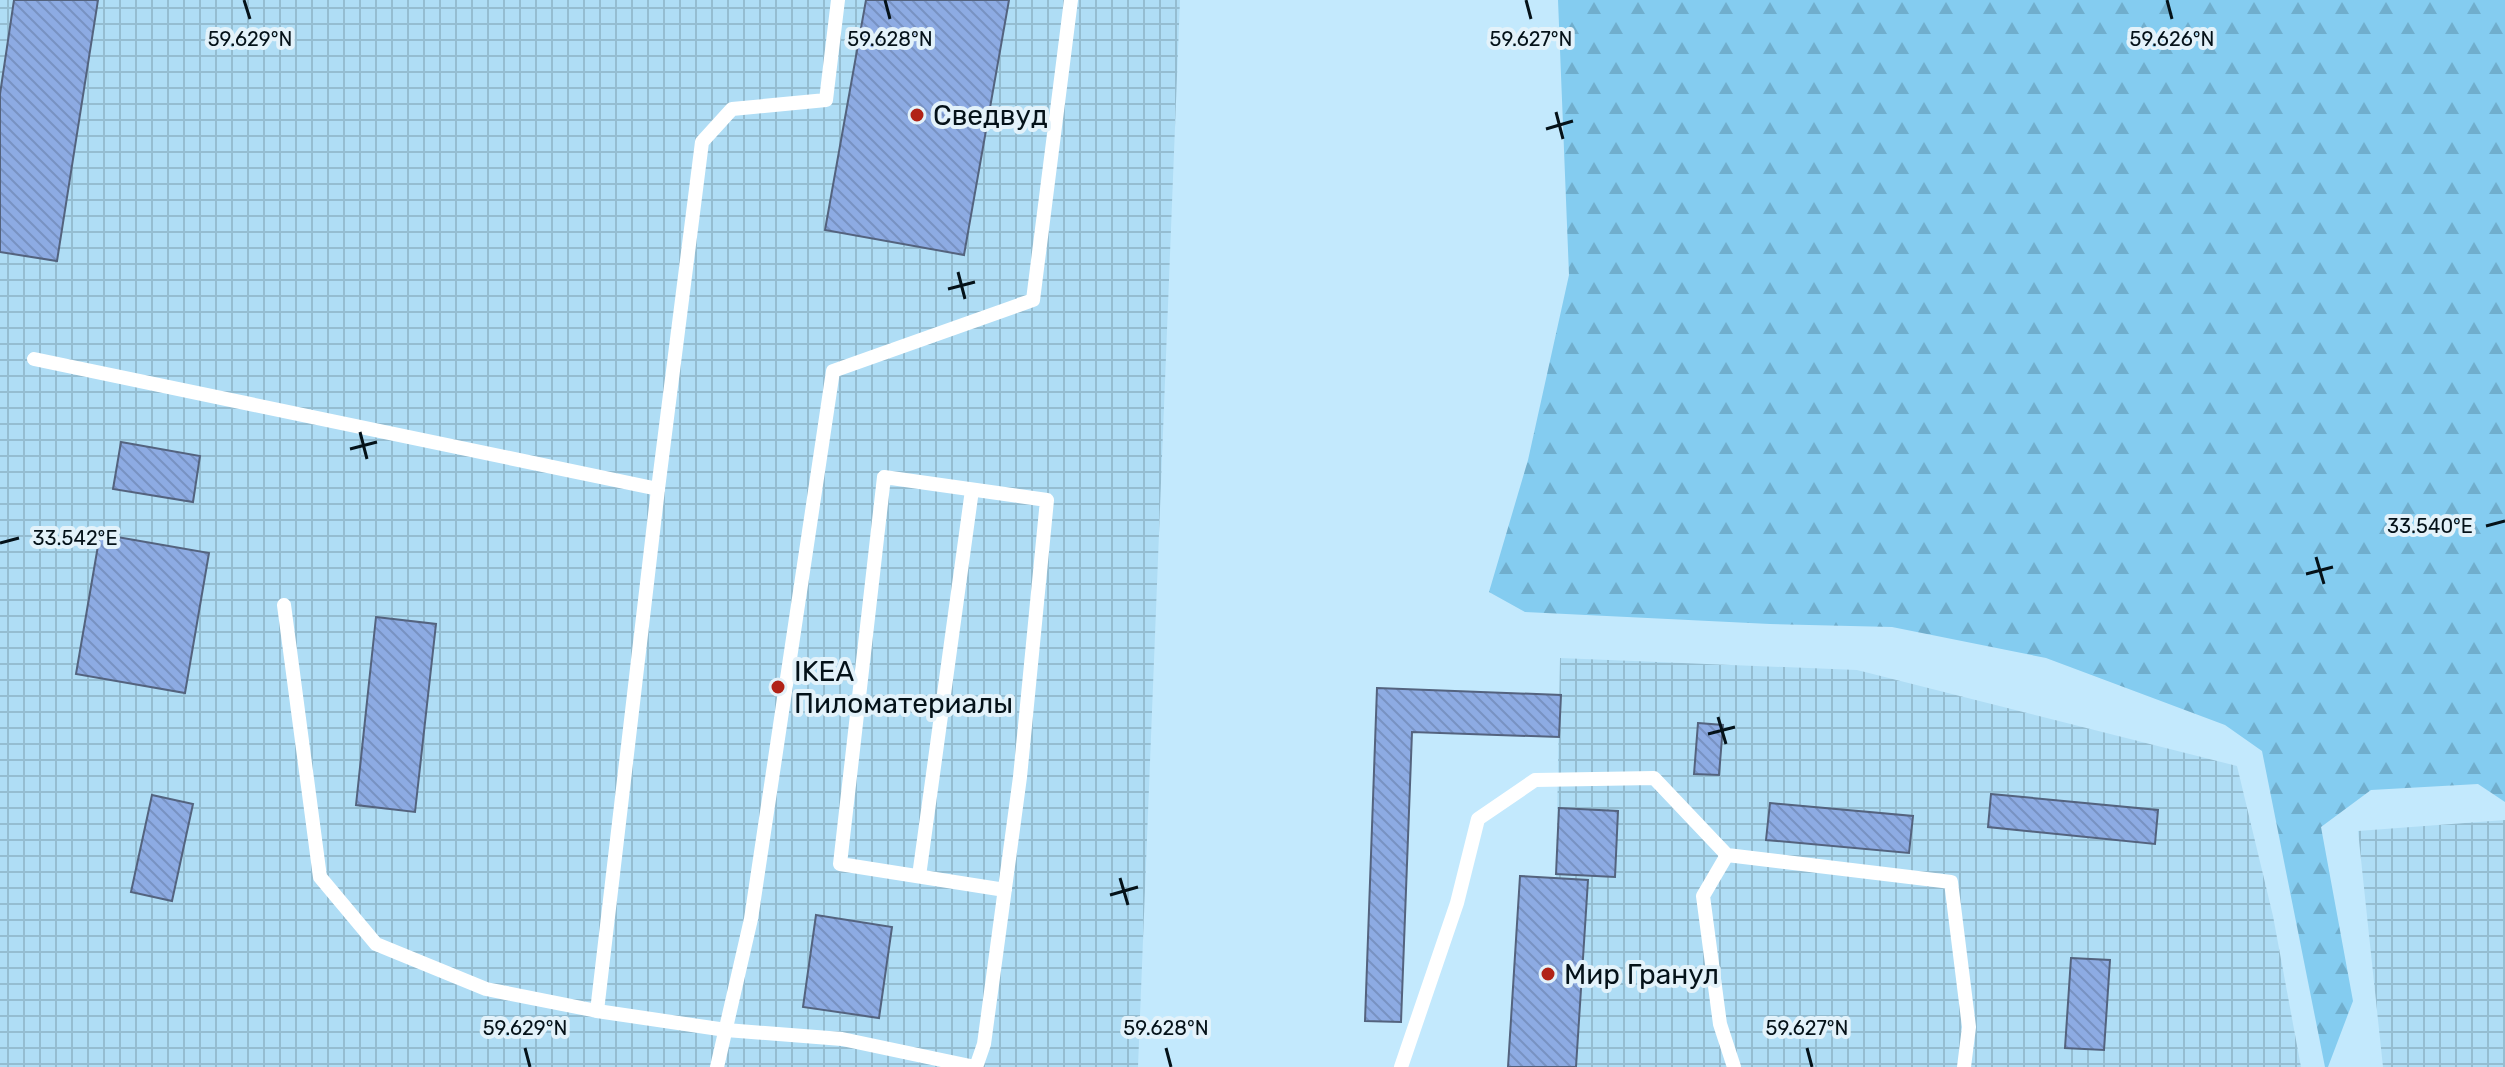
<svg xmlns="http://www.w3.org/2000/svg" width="2505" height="1067" font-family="Rubik,sans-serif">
  <defs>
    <pattern id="industrial-grid" width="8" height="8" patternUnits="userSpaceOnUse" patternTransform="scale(2)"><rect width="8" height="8" fill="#afddf5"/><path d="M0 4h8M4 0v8" fill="none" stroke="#95bdd1"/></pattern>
    <pattern id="forest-firs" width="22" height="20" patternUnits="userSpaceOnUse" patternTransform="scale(2)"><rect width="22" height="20" fill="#84ccf0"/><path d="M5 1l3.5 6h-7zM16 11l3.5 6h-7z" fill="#70aecd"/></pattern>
    <pattern id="building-back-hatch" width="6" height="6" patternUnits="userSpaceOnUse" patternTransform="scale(2)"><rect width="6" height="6" fill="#8dabe3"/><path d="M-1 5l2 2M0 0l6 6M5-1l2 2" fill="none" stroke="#7892c2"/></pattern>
  </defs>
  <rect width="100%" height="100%" fill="#c3e9fd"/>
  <g fill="url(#industrial-grid)">
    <polygon points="0,0 1180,0 1138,1067 0,1067"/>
    <polygon points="1560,658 1857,670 2237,766 2273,916 2301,1067 1508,1067 1520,876 1556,878"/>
    <polygon points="2505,820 2505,1067 2383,1067 2358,831"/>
  </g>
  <polygon fill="url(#forest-firs)" points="1558,0 2505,0 2505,802 2478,784 2371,790 2321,827 2353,1001 2328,1067 2325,1067 2262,751 2225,725 2046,658 1892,627 1770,624 1525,612 1489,592 1528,460 1569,275"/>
  <g fill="url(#building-back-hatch)" stroke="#54637e" stroke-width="2">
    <polygon points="14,0 98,0 57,261 0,252 0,94"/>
    <polygon points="866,0 1009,0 964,255 825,230"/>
    <polygon points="121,442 200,456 193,502 113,489"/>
    <polygon points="100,534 209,553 185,693 76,674"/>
    <polygon points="376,617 436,624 415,812 356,805"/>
    <polygon points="1377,688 1561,695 1559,737 1412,732 1401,1022 1365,1021"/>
    <polygon points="1698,723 1723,725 1719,775 1694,774"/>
    <polygon points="1991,794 2158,810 2155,844 1988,827"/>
    <polygon points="152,795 193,804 172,901 131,892"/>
    <polygon points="1770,803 1913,816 1909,853 1766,840"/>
    <polygon points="1559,808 1618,811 1615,877 1556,874"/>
    <polygon points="1520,876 1588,880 1576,1067 1508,1067"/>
    <polygon points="816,915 892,927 879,1018 803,1007"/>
    <polygon points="2071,958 2110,960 2104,1050 2065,1048"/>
  </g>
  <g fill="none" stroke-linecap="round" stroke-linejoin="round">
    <g stroke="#fff" stroke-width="14">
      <polyline points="34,359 658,489"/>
      <polyline points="284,605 320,877 376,944 486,989 597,1011 726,1030 842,1039 975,1067"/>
      <polyline points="1727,855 1703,896 1720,1024 1734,1067"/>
      <polyline points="919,876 972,490"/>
      <polyline points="597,1011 658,489 702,142 732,109 826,100 838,0"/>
      <polyline points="717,1067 751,919 833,371 1033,300 1071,0"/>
      <polyline points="976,1067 984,1044 1020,777 1047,500 884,477 840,864 1005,890"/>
      <polyline points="1401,1067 1457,903 1478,819 1535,780 1654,778 1727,855 1951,882 1969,1027 1964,1067"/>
    </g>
  </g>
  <path fill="none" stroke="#051219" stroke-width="3" d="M244,0L250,19M885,0L890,19M1526,0L1531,19M2167,0L2172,19M1556,112L1563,139M1546,129L1573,121M958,272L965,299M948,289L975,282M360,432L367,459M350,449L377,442M2486,526L2505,521M0,543L19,538M2316,557L2324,584M2306,574L2333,567M1718,717L1726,744M1708,734L1735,727M1120,878L1128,905M1110,895L1138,887M525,1048L530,1067M1166,1048L1171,1067M1807,1048L1812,1067"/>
  <g fill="#b12217" stroke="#e3f2fa" stroke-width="3">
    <circle cx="917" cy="115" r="8"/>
    <circle cx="778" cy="687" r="8"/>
    <circle cx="1548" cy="974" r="8"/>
  </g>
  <g text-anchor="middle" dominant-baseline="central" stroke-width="8" stroke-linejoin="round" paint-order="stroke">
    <g font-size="28" fill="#051219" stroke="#e3f2fa" text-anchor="start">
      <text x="933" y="115">Сведвуд</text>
      <text x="794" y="671">IKEA<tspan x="794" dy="32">Пиломатериалы</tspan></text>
      <text x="1564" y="974">Мир Гранул</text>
    </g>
  </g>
  <g font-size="20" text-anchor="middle" fill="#051219" stroke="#e3f2fa" stroke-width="8" stroke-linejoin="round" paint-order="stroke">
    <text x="250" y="46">59.629°N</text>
    <text x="890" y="46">59.628°N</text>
    <text x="1531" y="46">59.627°N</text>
    <text x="2172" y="46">59.626°N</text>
    <text x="2430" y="533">33.540°E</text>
    <text x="75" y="545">33.542°E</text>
    <text x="525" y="1035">59.629°N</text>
    <text x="1166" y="1035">59.628°N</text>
    <text x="1807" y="1035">59.627°N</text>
  </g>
</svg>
